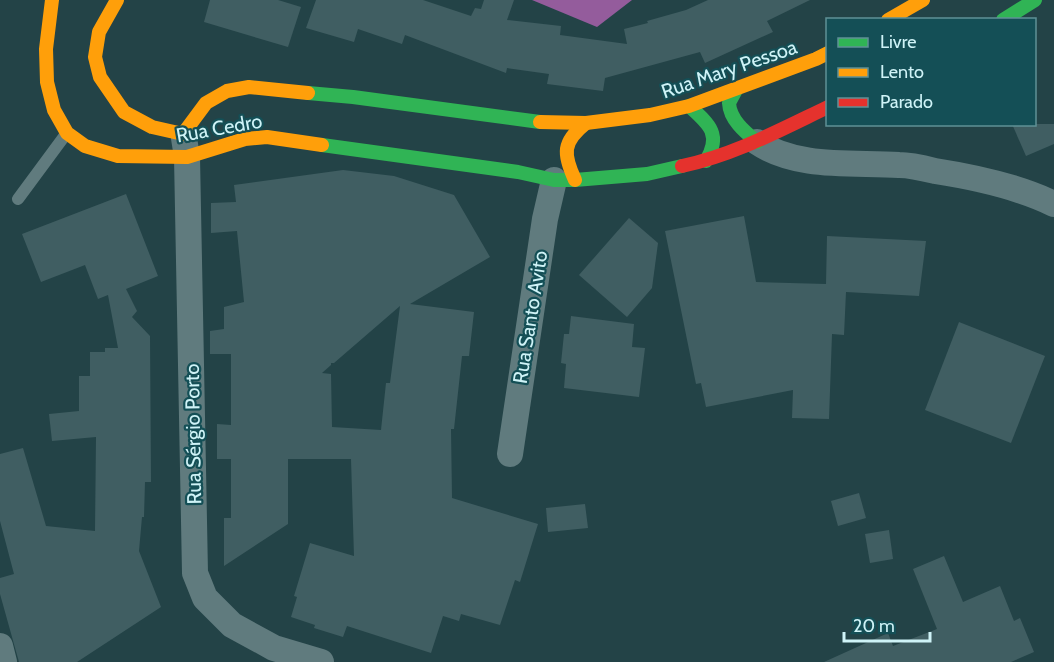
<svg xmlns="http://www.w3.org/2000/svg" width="1054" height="662" font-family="Cabin,sans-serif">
  <rect width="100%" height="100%" fill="#234347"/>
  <polygon fill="#945c9c" points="532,0 632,0 597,27"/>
  <g fill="#405e62" fill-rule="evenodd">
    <polygon points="210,0 278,0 301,7 288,47 204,22"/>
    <polygon points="316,0 423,0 471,16 475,8 481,9 484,0 514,0 507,20 561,26 560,35 627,44 624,29 648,23 647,21 686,10 708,0 810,0 767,21 773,32 705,63 700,52 605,78 603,91 547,84 549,74 507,68 506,73 405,35 402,44 358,29 354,42 306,28"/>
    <polygon points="1012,124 1054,124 1054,144 1026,156"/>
    <path d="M343,170L394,176L454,195L490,257L410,304L474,312L469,356H462L454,429H451L452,498L538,524L520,582L515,580L500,625L461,614L459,621L443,616L431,653L347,626L343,637L314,628L315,625L291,617L297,597L294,596L310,543L354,556L351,459H288V524L224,566V518H231V459H217V424L231,425V354H210V331L224,329V307L244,302L237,231L211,233V203L236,202L234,185ZM400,306L390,383H386L381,430L332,427L331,374L322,373L331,365V363H334Z"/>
    <polygon points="126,194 158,276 126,289 137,311 132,317 150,336 151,482 145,482 144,517 142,517 139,551 161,607 77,662 19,662 0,594 0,578 14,574 0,521 0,454 23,448 46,526 95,531 96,437 52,441 49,414 79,411 79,376 90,376 90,352 105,352 105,348 118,348 108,295 98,299 85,265 41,282 22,234"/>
    <polygon points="744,216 756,282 826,284 827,236 926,241 919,296 846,292 844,335 832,334 829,419 792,418 793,390 706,407 701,383 696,384 665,231"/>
    <polygon points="629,218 658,243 652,288 627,317 579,275"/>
    <polygon points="571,316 634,324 632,347 645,348 639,397 564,388 566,364 561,363 564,334 569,334"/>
    <polygon points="959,322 1045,356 1011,443 925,410"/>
    <polygon points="859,493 866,518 838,526 831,501"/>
    <polygon points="585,504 588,528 548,532 546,508"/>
    <polygon points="889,530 893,559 870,563 865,534"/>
    <polygon points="944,556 963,602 1000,586 1014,621 1020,618 1034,652 1011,662 824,662 888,633 893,646 937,629 913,569"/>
  </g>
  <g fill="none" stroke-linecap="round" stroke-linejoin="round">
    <polyline stroke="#607b7e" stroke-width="12" points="18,199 66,134"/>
    <g stroke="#607b7e" stroke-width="26">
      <polyline points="184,138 187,157 195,573 205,598 232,625 274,648 321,662"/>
      <path d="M757,142C797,169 853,162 899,165C911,165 923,168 935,171C974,177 1019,187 1054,204"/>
      <polyline points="510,454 545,219 554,180"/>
      <polyline points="0,646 4,662"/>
    </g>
    <g stroke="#30b455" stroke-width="14">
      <polyline points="1003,20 1035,0"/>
      <path d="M736,90L729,103C730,120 745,132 757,142"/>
      <polyline points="308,93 353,97 540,122"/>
      <path d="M689,106C709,124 722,134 706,161"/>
      <polyline points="322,145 518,172 554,180 575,180 647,174 682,166"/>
    </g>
    <g stroke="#ff9f0a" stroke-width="14">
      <polyline points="52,0 46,49 47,82 54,110 67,133 85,146 118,156 187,157 245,139 267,137 322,145"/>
      <polyline points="117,0 99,32 95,57 100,77 124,112 152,127 183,134 206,103 227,91 249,87 308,93"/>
      <polyline points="888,20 923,0"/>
      <polyline points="540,122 586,123 650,115 689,106 816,59 828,53"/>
      <path d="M575,180C563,154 562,142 586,123"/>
    </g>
    <path stroke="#e5322d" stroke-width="14" d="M682,166C734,155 780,130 828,107"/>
  </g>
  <g text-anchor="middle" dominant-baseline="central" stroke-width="4.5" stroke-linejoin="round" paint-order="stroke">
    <g font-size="20" fill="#cff3f7" stroke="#144f56">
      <text transform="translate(729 69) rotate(-19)">Rua Mary Pessoa</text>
      <text transform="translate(219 128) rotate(-10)">Rua Cedro</text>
      <text transform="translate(530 317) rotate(-81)">Rua Santo Avito</text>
      <text transform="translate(193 434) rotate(-91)">Rua Sérgio Porto</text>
    </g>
  </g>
  <rect x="826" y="18" width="210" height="108" fill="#144f56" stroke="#5f9196" stroke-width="1.5"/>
  <rect x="838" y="38" width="30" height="9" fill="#30b455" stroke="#5f9196" stroke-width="1.5"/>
  <text x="880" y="48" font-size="18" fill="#cff3f7">Livre</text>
  <rect x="838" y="68" width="30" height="9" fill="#ff9f0a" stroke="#5f9196" stroke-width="1.5"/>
  <text x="880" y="78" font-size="18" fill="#cff3f7">Lento</text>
  <rect x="838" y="98" width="30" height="9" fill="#e5322d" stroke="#5f9196" stroke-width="1.5"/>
  <text x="880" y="108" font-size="18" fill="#cff3f7">Parado</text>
  <path d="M844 632v9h86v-9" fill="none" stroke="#cff3f7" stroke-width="3"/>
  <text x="853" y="632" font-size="18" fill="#cff3f7" stroke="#144f56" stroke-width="4.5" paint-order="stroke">20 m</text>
</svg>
